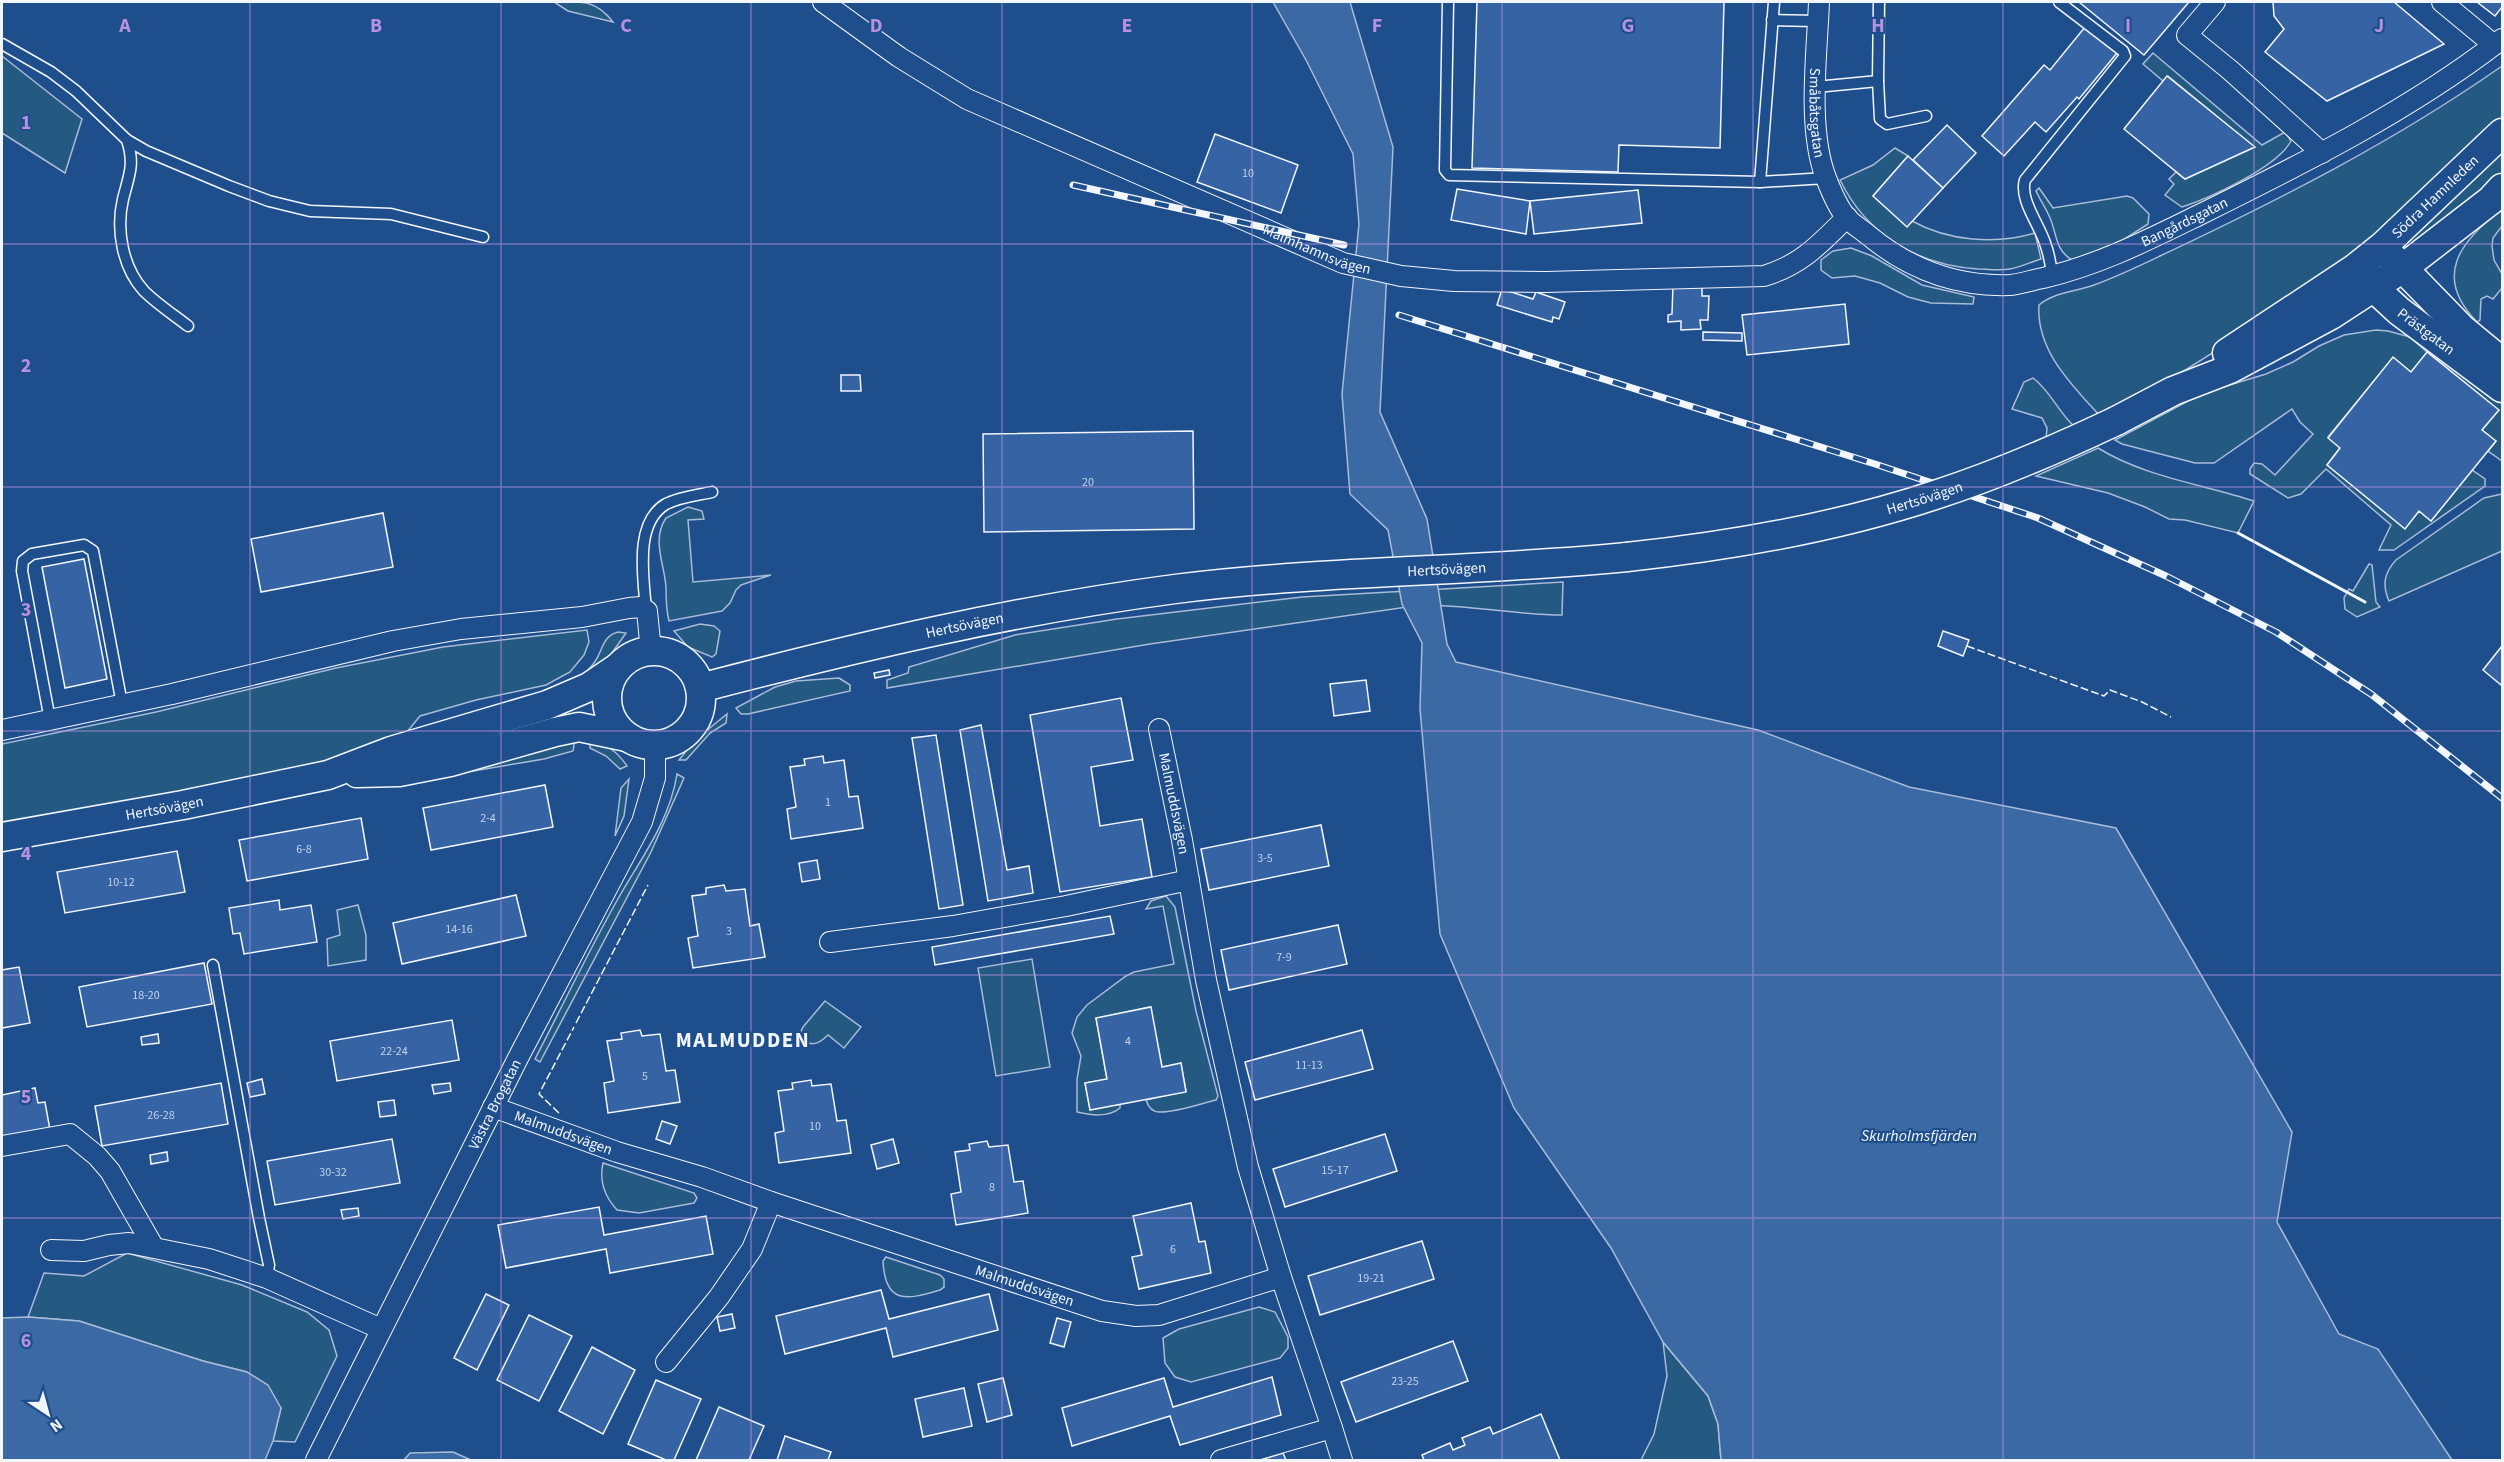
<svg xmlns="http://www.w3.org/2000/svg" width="2504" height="1462" font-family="'Source Sans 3',sans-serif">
  <rect width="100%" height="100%" fill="#1f4e8c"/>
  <g fill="#245a82" stroke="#a8bbd7" stroke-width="1.5">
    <path d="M554,2C582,1 596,0 613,22L568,11Z"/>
    <path d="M2153,53L2262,145L2285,132L2291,141C2277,167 2210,198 2182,207L2165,195L2174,184L2169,179L2176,172L2185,179L2254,147L2168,76L2163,81L2143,64Z"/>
    <polygon points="2,56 82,119 65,173 2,133"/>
    <path d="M2502,66V119L2382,234L2230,342L2160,386L2099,415C2071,384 2036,350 2039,305C2054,292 2075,292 2094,285C2116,277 2139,266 2160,256C2279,200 2395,141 2502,66Z"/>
    <path d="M1895,148L1908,156L1873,196L1907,226L1912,221C1948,241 1996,245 2035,233L2041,259C2031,262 2021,267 2010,269C2000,271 1988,269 1978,269C1917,265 1867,235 1840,180L1873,165Z"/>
    <polygon points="2502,149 2502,173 2398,254 2403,247"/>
    <path d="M2039,188L2053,208L2127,196L2133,198L2149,214L2148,224L2109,249L2072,260C2055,250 2057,234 2050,218C2046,208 2040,200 2036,191Z"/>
    <path d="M2502,209V226L2493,238L2492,246L2494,260L2502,274V288L2493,299L2487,296L2481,299L2480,320L2477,322C2433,277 2459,242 2502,209Z"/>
    <polygon points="1851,248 1872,256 1922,285 1974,297 1973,304 1931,303 1908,297 1880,283 1855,276 1832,278 1821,270 1821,260 1833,251"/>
    <polygon points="2376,330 2388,331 2410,337 2427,352 2457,363 2502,400 2502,461 2488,451 2496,441 2482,430 2498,410 2428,352 2411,372 2393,358 2328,437 2340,448 2327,465 2405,528 2419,511 2431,521 2472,470 2485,479 2485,486 2394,550 2379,550 2391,525 2326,469 2301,494 2288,498 2250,474 2250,469 2254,463 2262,464 2275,475 2313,434 2300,422 2292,409 2214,463 2195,463 2122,444 2115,440 2203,393 2266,374 2293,362 2319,346 2344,335"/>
    <path d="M2033,378C2050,390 2058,412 2074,426L2046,439L2047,428L2042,418L2012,409L2024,382Z"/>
    <path d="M2098,448C2145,477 2202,484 2254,501L2238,533L2185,520L2169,519L2145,507L2108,493L2036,476Z"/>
    <path d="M2502,494V551L2389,601C2382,585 2384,573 2396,560L2484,498Z"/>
    <path d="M688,507L702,511L704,519L688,520L693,582L771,575L741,585L736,590L730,603L722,611L669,621C666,609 666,600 666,588C665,565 651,540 666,518Z"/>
    <polygon points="2369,564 2372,565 2376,602 2380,607 2357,617 2345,609 2344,598 2349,589 2353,591"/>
    <path d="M1563,582L1562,615C1513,615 1463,603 1414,606L1150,644L887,688V680L908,673L909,667L1015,635L1117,619L1302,597Z"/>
    <polygon points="700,624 714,626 720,631 716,654 712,657 688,647 674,631"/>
    <polygon points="587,630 589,642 584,655 570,672 546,685 476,700 420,716 407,732 369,751 179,794 2,827 2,744 156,712 336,668 443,647"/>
    <path d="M618,632L626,633L607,660L584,675C587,671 591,667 594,663C603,651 602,636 618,632Z"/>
    <polygon points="839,678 850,685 850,691 748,714 741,714 736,708 775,687 796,681"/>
    <polygon points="727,714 726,723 710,733 686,760 679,760 695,740"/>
    <polygon points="575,739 573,751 544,759 438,777"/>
    <path d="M590,740C607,745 617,751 627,766L620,769L606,756L590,748Z"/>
    <path d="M677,774L684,778L651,852L540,1062L535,1059C563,1005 589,950 619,897C642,857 670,820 677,774Z"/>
    <polygon points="629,779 624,816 615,836 621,788"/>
    <path d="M1166,896L1175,907L1196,1011L1218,1096L1216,1100C1200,1104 1174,1113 1159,1112C1151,1112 1148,1106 1146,1100L1186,1091L1181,1064L1162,1067L1150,1007L1096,1018L1107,1079L1085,1083L1090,1109L1120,1104V1108C1108,1118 1091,1115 1077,1112V1079L1081,1056L1072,1033L1077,1017L1087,1005L1126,976L1134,972L1174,964L1163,906L1146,909L1151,901Z"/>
    <polygon points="358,905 366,935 366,960 328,966 327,939 340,935 337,910"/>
    <polygon points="1032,959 1050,1067 996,1076 978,968"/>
    <path d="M825,1001L861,1027L844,1048L828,1035C817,1046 811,1046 798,1038L803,1027Z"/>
    <path d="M603,1163L694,1193L697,1198L694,1203L639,1213L617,1210C605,1197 599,1181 603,1163Z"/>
    <polygon points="127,1253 242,1285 307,1312 329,1330 337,1356 295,1442 273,1441 281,1408 247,1372 203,1361 79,1321 28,1317 44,1273 84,1276"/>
    <path d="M886,1257L940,1275L944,1279V1287L940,1290C907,1300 885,1305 883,1261Z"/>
    <polygon points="1259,1307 1275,1312 1288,1337 1288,1348 1280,1358 1191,1382 1175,1377 1165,1363 1163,1338 1179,1329"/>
    <polygon points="1663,1342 1708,1396 1718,1424 1721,1460 1641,1460 1654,1434 1667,1376"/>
  </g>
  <g fill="#3b69a3" stroke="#a8bbd7" stroke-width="1.5">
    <polygon points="1273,2 1350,2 1393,147 1380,412 1427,519 1447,644 1456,662 1758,730 1909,787 2116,828 2292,1132 2277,1222 2339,1334 2378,1349 2452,1460 1721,1460 1718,1424 1708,1396 1663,1342 1611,1248 1514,1108 1440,934 1420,709 1422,643 1402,604 1388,530 1350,494 1342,394 1359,224 1353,154 1306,60"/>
    <polygon points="28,1317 79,1321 203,1361 247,1372 268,1385 281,1408 273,1441 265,1460 2,1460 2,1318"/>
    <polygon points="453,1452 471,1460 404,1460 410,1453"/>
  </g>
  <g fill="#3563a3" stroke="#f2f6ff" stroke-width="1.5">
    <polygon points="1477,2 1724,2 1720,148 1619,145 1618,172 1472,168"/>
    <polygon points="2079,2 2189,2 2144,55"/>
    <polygon points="2273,2 2394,2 2444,44 2327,101 2265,52 2284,29 2274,16"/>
    <polygon points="2477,2 2502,2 2502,7 2495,16"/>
    <polygon points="2085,27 2117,53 2079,99 2077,97 2046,132 2035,122 2004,156 1982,136 2044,65 2050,70"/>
    <polygon points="2167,76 2255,147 2185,179 2124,129"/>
    <polygon points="1947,125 1976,153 1943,188 1913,160"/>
    <polygon points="1215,134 1298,165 1281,213 1197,182"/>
    <polygon points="1908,156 1943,188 1907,227 1873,196"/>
    <polygon points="1457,189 1530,201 1526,234 1451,220"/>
    <polygon points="1638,190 1642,223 1534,234 1530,201"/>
    <polygon points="1673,285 1702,286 1702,296 1709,296 1708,320 1700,320 1701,329 1681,330 1681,321 1668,322 1668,315 1672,314"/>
    <polygon points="1502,289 1533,299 1536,292 1565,302 1559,319 1553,317 1552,322 1497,305"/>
    <polygon points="1845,304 1849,344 1747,355 1742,315"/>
    <polygon points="1703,332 1742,333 1742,341 1703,340"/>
    <polygon points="2427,352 2499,410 2482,430 2496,441 2431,521 2419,511 2405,529 2327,465 2340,448 2328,438 2393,357 2411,372"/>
    <polygon points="841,375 860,375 861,391 841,391"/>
    <polygon points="1193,431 1194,529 984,532 983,434"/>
    <polygon points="383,513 393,567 261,592 251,539"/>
    <polygon points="84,559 107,679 65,688 42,567"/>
    <polygon points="1943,631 1969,640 1963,656 1938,646"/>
    <polygon points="2502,646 2502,682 2501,685 2483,670"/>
    <polygon points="889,670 890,675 875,678 874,673"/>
    <polygon points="1366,680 1370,711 1334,716 1330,684"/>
    <polygon points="1121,698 1133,760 1091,767 1100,826 1142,819 1152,877 1060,892 1030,715"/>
    <polygon points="981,725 1007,870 1029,866 1033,893 988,901 960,730"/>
    <polygon points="936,735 963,905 939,909 912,738"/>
    <polygon points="823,756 824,763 844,760 849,797 858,796 863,828 791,839 787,809 796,807 790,767 805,765 804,759"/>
    <polygon points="545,785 553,827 431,850 423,808"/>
    <polygon points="361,818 368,859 247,881 239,840"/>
    <polygon points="1321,825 1329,866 1209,890 1201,849"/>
    <polygon points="177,851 185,892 65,913 57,872"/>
    <polygon points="817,860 820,879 802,882 799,863"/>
    <polygon points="724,885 726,891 745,889 750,926 759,924 765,957 693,968 688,938 698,936 692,896 706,894 706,888"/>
    <polygon points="516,895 526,936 402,964 393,923"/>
    <polygon points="279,900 280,910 311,905 317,942 244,954 240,933 233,934 229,908"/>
    <polygon points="1110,916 1114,934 935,965 932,947"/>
    <polygon points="1338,925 1347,964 1229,990 1221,950"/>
    <polygon points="204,963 212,1004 87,1027 79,987"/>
    <polygon points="19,967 30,1023 2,1028 2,970"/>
    <polygon points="1151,1007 1162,1067 1181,1063 1186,1092 1090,1110 1085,1083 1107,1079 1096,1018"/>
    <polygon points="452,1020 459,1060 337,1081 330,1041"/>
    <polygon points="640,1030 642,1036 660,1034 666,1071 675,1070 680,1102 608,1113 604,1083 614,1081 607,1041 622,1039 621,1033"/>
    <polygon points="1362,1030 1373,1069 1255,1100 1245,1062"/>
    <polygon points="158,1034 159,1043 142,1045 141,1037"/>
    <polygon points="262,1079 265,1094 250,1097 247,1083"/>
    <polygon points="811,1080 812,1086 831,1084 837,1121 846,1120 851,1153 779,1163 775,1133 784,1131 778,1091 793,1089 792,1083"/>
    <polygon points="221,1083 228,1124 102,1146 95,1106"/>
    <polygon points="450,1083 451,1091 434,1094 432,1085"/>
    <polygon points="35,1088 38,1103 45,1102 50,1130 2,1139 2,1095"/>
    <polygon points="394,1100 396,1115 380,1117 378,1102"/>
    <polygon points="662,1121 677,1126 670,1144 656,1139"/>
    <polygon points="1385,1134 1397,1171 1285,1207 1273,1169"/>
    <polygon points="392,1139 400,1183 275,1205 267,1161"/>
    <polygon points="893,1139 899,1163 877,1169 871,1145"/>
    <polygon points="987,1141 989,1147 1008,1145 1014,1182 1023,1181 1028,1213 956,1225 951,1194 961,1192 955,1152 970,1150 969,1144"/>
    <polygon points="167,1152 168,1161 151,1164 150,1155"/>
    <polygon points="1191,1203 1199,1242 1205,1241 1211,1273 1139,1289 1132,1257 1142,1255 1133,1216"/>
    <polygon points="599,1207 604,1235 706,1216 713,1254 610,1273 606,1249 506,1268 498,1225"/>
    <polygon points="358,1208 359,1216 343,1219 341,1210"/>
    <polygon points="1422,1241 1434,1279 1320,1315 1308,1276"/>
    <polygon points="881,1290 889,1319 989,1294 998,1330 893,1357 886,1328 785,1354 776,1316"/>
    <polygon points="486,1294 509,1305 477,1370 454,1358"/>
    <polygon points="732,1314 735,1328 720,1331 717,1317"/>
    <polygon points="529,1315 572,1336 539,1401 497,1380"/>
    <polygon points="1057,1318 1071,1322 1064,1347 1050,1343"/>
    <polygon points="1453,1341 1468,1381 1356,1422 1341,1382"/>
    <polygon points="592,1347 635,1370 603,1434 559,1411"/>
    <polygon points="1272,1377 1281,1415 1180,1445 1170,1416 1072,1446 1062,1408 1164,1378 1173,1407"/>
    <polygon points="1003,1378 1012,1415 987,1422 978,1384"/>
    <polygon points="656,1380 701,1399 674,1460 666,1460 628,1444"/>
    <polygon points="964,1388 972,1426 923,1437 915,1399"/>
    <polygon points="719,1407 764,1426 749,1460 696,1460"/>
    <polygon points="1541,1414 1560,1460 1424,1460 1422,1455 1450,1443 1453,1450 1465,1445 1462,1438 1490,1427 1493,1434"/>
    <polygon points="785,1436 831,1452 828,1460 777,1460"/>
    <polygon points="1283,1453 1286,1460 1260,1460"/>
  </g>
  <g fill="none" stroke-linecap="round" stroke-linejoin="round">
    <g stroke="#f2f6ff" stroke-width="13">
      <g id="lane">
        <polyline points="1448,2 1445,170 1449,175 1760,182 1774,2"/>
        <polyline points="1879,2 1878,81 1880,119 1887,124 1926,116"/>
        <polyline points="1772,20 1818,21"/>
        <polyline points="2,44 51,72 76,91 127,140 146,151 229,186 269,201 310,211 391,214 483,237"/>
        <polyline points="1816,87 1878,81"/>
        <path d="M127,140C135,165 129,175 123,199C116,229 122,267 144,291C157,304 174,315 188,326"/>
        <polyline points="1760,182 1826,178"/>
        <path d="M2052,276C2051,264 2049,254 2045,243C2039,224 2019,199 2025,180L2125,56L2123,51L2059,2"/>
        <path d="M646,611C644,580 633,523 666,504C679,497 698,495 712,492"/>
        <polyline points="50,720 22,571 23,561 32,554 84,545 93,551 122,704"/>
        <polyline points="213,965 259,1218 269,1265 267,1278"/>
      </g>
    </g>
    <g stroke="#f2f6ff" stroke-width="22">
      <g id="street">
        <path id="s1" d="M823,2L899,57L967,99L1343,263L1401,276L1454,281L1546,282L1764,276C1801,265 1820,244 1847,217"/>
        <path id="s2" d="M1819,2C1817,55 1807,128 1826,178C1831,191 1837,206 1846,217C1852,224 1861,229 1868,235C1909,269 1956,287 2010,285C2021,284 2032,280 2043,278C2099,265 2148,240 2199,215C2304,163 2409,111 2502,39"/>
        <polyline points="2215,2 2187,35 2230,70 2322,153"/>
        <polyline points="2442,2 2494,45"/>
        <path id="s3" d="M1159,729L1182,840L1206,980L1248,1167L1281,1277L1332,1428L1221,1460"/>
        <polyline points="2,730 172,694 393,641 461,629 582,617 629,608 641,607 647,611 651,651"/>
        <polyline points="830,942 953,926 1066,906 1189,880"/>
        <path id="s4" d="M493,1107L617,1152L702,1177L771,1202L1102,1311L1136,1316L1159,1315L1281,1277"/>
        <polyline points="2,1146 70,1134 97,1156 110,1171 153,1246"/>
        <polyline points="51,1250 84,1251 109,1245 129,1243 209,1259 267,1278 381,1329"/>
        <polyline points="666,1362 719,1297 752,1249 771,1202"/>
        <polyline points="1332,1428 1342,1460"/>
        <path id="s5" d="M316,1460L518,1058L642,822L655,778V745"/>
      </g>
    </g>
    <g stroke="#f2f6ff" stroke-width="31">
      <g id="secondary">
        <polyline points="2389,254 2462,329 2502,362"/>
        <path id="s6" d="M2360,275L2399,311L2502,388"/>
        <path id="s7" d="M2227,353L2354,269L2383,246L2502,133"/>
        <polyline points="2116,421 2173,391 2230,369 2331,315 2403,268 2491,200 2502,188"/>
        <circle cx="654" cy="698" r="47"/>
        <path id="s8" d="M700,688C857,647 1014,610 1175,589C1325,570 1477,572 1627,557"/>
        <polyline points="357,773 399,772 450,762 555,732 579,727 627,737"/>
        <path id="s9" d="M2,837L183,805L328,775L391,751L547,705L589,687L617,668"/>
      </g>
    </g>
    <use href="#lane" stroke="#1f4e8c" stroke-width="10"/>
    <use href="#street" stroke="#1f4e8c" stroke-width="20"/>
    <use href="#secondary" stroke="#1f4e8c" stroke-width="28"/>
    <g stroke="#f2f6ff" stroke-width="7">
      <g id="rail">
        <polyline points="1073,185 1344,245"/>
        <polyline points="1399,315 1875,464 2038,518 2166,576 2276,632 2371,694 2502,798"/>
      </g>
    </g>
    <use href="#rail" stroke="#1f4e8c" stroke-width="4.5" stroke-dasharray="14" stroke-linecap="butt"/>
    <g stroke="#f2f6ff" stroke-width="31" stroke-linecap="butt">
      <g id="secondary-bridge">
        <path id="s10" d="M1627,557C1731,546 1835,528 1935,495C1997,475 2057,449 2116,421"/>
      </g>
    </g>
    <use href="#secondary-bridge" stroke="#1f4e8c" stroke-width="28"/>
    <g stroke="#f2f6ff" stroke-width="1.5" stroke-dasharray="8 3" stroke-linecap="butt">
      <polyline points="1967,646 2104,696 2110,690 2142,702 2171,717"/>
      <polyline points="576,1023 648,885"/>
      <polyline points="559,1113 539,1094 574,1027"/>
    </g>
    <polyline stroke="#f2f6ff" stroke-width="3" points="2238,533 2365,602"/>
  </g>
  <path fill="none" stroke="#b691df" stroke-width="1.5" stroke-opacity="0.55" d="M250,2V1460M501,2V1460M751,2V1460M1002,2V1460M1252,2V1460M1502,2V1460M1753,2V1460M2003,2V1460M2254,2V1460M2,244H2502M2,487H2502M2,731H2502M2,975H2502M2,1218H2502"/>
  <g text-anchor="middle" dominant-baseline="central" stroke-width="4.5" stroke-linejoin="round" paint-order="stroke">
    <g font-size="12" fill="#c3d1e8">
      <text x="1248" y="173">10</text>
      <text x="1088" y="482">20</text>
      <text x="828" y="802">1</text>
      <text x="488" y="818">2-4</text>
      <text x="304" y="849">6-8</text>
      <text x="1265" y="858">3-5</text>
      <text x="121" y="882">10-12</text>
      <text x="459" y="929">14-16</text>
      <text x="729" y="931">3</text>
      <text x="1284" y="957">7-9</text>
      <text x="146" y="995">18-20</text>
      <text x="1128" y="1041">4</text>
      <text x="394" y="1051">22-24</text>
      <text x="1309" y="1065">11-13</text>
      <text x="645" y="1076">5</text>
      <text x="161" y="1115">26-28</text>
      <text x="815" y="1126">10</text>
      <text x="1335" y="1170">15-17</text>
      <text x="333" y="1172">30-32</text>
      <text x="992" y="1187">8</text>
      <text x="1173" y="1249">6</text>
      <text x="1371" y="1278">19-21</text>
      <text x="1405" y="1381">23-25</text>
    </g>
    <g font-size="15" fill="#f2f6ff" stroke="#1f4e8c">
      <text stroke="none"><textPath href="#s2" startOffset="111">Småbåtsgatan</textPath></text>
      <text stroke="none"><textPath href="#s7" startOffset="261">Södra Hamnleden</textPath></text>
      <text stroke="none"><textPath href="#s2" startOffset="590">Bangårdsgatan</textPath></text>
      <text stroke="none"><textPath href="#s1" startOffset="555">Malmhamnsvägen</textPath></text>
      <text stroke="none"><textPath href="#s6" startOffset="87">Prästgatan</textPath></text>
      <text stroke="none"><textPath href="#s10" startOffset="304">Hertsövägen</textPath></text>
      <text stroke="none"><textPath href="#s8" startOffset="758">Hertsövägen</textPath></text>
      <text stroke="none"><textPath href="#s8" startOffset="272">Hertsövägen</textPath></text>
      <text stroke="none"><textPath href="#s3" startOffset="76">Malmuddsvägen</textPath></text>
      <text stroke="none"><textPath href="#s9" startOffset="165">Hertsövägen</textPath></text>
      <text stroke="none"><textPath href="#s5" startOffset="398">Västra Brogatan</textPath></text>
      <text stroke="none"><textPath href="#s4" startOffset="75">Malmuddsvägen</textPath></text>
      <text stroke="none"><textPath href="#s4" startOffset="561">Malmuddsvägen</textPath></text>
    </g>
    <g font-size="16" font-style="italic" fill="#f2f6ff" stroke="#1f4e8c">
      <text x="1919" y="1136">Skurholmsfjärden</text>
    </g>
    <g font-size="21" font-weight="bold" letter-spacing="1.5" fill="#f2f6ff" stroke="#1f4e8c">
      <text x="743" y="1040">MALMUDDEN</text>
    </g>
  </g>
  <g font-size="20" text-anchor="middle" font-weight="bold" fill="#b691df" stroke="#1f4e8c" stroke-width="4.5" stroke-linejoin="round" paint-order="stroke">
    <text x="125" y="32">A</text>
    <text x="376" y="32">B</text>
    <text x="626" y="32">C</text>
    <text x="876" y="32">D</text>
    <text x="1127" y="32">E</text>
    <text x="1377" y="32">F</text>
    <text x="1628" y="32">G</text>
    <text x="1878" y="32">H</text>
    <text x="2128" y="32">I</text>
    <text x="2379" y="32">J</text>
    <text x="26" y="129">1</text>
    <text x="26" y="372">2</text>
    <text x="26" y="616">3</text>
    <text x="26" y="860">4</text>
    <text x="26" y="1103">5</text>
    <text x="26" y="1347">6</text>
  </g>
  <rect width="2504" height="1462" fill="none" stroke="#f2f6ff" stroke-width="6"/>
  <g transform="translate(48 1414) rotate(144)" stroke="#1f4e8c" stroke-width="4.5" paint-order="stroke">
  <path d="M0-4.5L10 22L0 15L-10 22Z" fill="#f2f6ff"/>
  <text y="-9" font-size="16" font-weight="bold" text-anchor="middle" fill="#f2f6ff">N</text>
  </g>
</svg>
